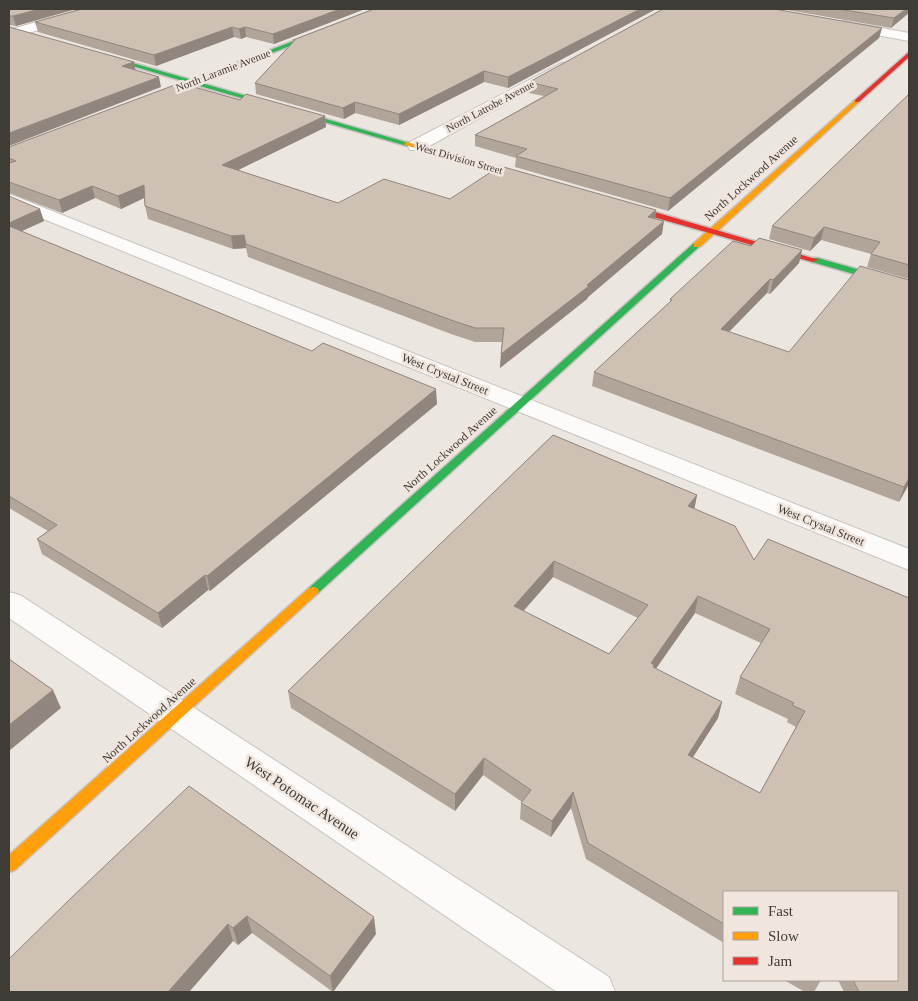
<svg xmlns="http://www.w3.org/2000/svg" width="918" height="1001" font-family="Georgia,serif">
  <rect width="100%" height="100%" fill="#ece6e1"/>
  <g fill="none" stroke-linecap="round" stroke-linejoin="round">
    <g stroke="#c7c3c0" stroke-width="2">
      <g id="street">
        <polygon points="82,9 100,9 98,12 22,35 12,35 10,32 12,29"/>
        <polygon points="844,21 909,33 909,41 839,28 838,25"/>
        <polygon points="562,63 567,64 569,67 567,70 422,150 410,150 408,146 410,142"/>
        <polygon points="9,194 909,549 909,570 9,205"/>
        <polygon points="9,592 20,595 609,977 615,992 557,992 9,618"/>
      </g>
    </g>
    <g stroke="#c7c3c0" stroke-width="3">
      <g id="fast">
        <polygon points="377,9 384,9 198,82 409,143 410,144 407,146 193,84 185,85 186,82 96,55 101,54 192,80"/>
        <polygon points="694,243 701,245 317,594 309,594 307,591 309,588"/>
        <polygon points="812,258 818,258 909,284 909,290 812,262"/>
      </g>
    </g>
    <g stroke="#c7c3c0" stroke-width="3">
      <g id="slow">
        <polygon points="855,100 860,101 700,247 694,247 694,243"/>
        <polygon points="407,142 534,177 535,179 528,181 405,145 404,144"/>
        <polygon points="313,587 317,588 319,591 317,594 15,870 9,872 9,855 309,588"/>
      </g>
    </g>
    <g stroke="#c7c3c0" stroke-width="3">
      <g id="jam">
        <polygon points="909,52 909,57 859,102 855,102 855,100"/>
        <polygon points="618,203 624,203 819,260 812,262 618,207"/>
      </g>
    </g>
    <use href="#street" fill="#fcfbfa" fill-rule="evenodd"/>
    <use href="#fast" fill="#30b455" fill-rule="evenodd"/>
    <use href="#slow" fill="#ff9f0a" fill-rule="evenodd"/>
    <use href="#jam" fill="#e5322d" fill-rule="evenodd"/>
  </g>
  <g fill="#b1a59a" fill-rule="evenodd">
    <polygon points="9,9 76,9 16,26 9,25"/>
    <polygon points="365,9 274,44 246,37 241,39 234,37 156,66 38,32 35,22"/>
    <polygon points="656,9 508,88 484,82 399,125 355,113 344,119 256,94 255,83 294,42 293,40"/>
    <polygon points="782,9 909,9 891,28"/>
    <polygon points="882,28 879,38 668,211 515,167 516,158 475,146 475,135 544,96 529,93 529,82"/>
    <polygon points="909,94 909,279 867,267 871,254 821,240 810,251 769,239 772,226"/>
    <polygon points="240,100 325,116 326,127 238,170 338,203 450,199 656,210 655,219 662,234 588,297 587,299 500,368 502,342 475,342 451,334 248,257 246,248 233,249 148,219 145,206 144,198 121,209 95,198 62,213 9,193 9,147"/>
    <polygon points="9,196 44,221 21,231 437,404 210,591 208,590 162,628 42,554 37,539 48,531 9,508"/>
    <polygon points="751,246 802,250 799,263 770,294 767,293 729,332 909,484 899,502 592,386 594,372 670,302 670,299"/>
    <path d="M553,435L697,495L694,509L735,526L754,560L768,539L909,598V992H844L838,980H897V892H724V943L586,859L571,808L551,837L520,819L521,803L522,802L483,775L455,811L291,708L288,691ZM553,577L638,618L609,654L523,611ZM695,613L761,643L740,677L735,694L788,719L787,722L796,727L760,793L693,757L718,718L722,702L655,669Z"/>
    <polygon points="189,786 376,934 333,992 252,933 238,945 233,941 189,992 9,992"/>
    <polygon points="784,980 821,980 814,992 805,992"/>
  </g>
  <g fill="#90867d">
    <polygon points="40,9 76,9 16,26 13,16"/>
    <polygon points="340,9 365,9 274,44 273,34"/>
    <polygon points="640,9 656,9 508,88 508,77"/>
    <polygon points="906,9 909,9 909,13 891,28 894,18"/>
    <polygon points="232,27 234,37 156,66 154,55"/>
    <polygon points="245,27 246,37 241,39 239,29"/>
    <polygon points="882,28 879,38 668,211 670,198"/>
    <polygon points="134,62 136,73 122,66"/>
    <polygon points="484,71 484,82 399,125 399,114"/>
    <polygon points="159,77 161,87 9,146 9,133"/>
    <polygon points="355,102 355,113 344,119 343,108"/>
    <polygon points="325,116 326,127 224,177 222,165"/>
    <polygon points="144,185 146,197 121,209 118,196"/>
    <polygon points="92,186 95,198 62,213 59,200"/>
    <polygon points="40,209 44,221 9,237 9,223"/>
    <polygon points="656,210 654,222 648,217"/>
    <polygon points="664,221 662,234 588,297 587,299 500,368 501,354 587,285"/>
    <polygon points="824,227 821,240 810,251 814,238"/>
    <polygon points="244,235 246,248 233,249 231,236"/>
    <polygon points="802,250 799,263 770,294 773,280"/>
    <polygon points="770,279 767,293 718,343 721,329"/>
    <polygon points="436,389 437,404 210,591 207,576"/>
    <polygon points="909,478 909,484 899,502 904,487"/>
    <polygon points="697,495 694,511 688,506"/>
    <polygon points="554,561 553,577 513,623 514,606"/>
    <polygon points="205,575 208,590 162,628 158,613"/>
    <polygon points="698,596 695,613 653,673 651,663"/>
    <polygon points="53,690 61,708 9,751 9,725"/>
    <polygon points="722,702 718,718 684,771 688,755"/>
    <polygon points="484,758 483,775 455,811 455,794"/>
    <polygon points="573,792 571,808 551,837 552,821"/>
    <polygon points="247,916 252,933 238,945 233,928"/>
    <polygon points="374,917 376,934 333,992 330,976"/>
    <polygon points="228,924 233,941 189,992 168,992"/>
  </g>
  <g fill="#cec0b3" stroke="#90867d" fill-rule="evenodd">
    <polygon points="9,9 40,9 13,16 9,16"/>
    <polygon points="82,9 340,9 273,34 245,27 239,29 232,27 154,55 35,22"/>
    <polygon points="374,9 640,9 508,77 484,71 399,114 355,102 343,108 255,83 295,40 293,40"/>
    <polygon points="663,9 774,9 882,28 670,198 516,156 527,149 475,135 558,89 529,82"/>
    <polygon points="838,9 906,9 894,18"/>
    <polygon points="9,27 134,62 122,66 159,77 9,133"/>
    <polygon points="180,83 240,100 246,94 325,116 222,165 338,203 384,179 450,199 500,166 656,210 648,217 664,221 587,285 589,286 501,354 504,328 475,328 451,320 246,244 244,235 231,236 145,206 144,185 118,196 92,186 59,200 9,182 9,163 16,161 9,158 9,147"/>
    <polygon points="909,94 909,265 871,254 880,242 824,227 814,238 772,226"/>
    <polygon points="9,196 40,209 9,223"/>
    <polygon points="9,226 312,351 323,343 436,389 207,576 205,575 158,613 37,539 57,525 9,496"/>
    <polygon points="759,238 802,250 773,280 770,279 721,329 789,352 860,266 909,280 909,478 904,487 594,372 672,300 670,299 733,241 751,246"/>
    <path d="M553,435L697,495L688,506L735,526L754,560L768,539L909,598V992H859L853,980H897V892H724V924L588,843L573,792L552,821L521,803L531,790L484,758L455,794L288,691ZM554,561L648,605L609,654L514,606ZM698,596L770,629L740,677L794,703L792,705L805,711L760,793L688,755L722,702L653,667L654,665L651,663Z"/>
    <polygon points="9,659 53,690 9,725"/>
    <polygon points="189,786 374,917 330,976 247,916 233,928 228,924 168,992 9,992 9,959 70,899"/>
  </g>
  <g text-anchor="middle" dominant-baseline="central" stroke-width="5" stroke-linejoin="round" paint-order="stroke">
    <g font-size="11" fill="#3f3b37" stroke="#f0e6dd">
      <text transform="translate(223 70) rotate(-21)">North Laramie Avenue</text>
      <text transform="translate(490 106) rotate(-28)">North Latrobe Avenue</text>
      <text transform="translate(459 158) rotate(16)">West Division Street</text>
    </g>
    <g font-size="12" fill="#3f3b37" stroke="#f0e6dd">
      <text transform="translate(751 178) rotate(-42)">North Lockwood Avenue</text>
      <text transform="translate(445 374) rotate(22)">West Crystal Street</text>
      <text transform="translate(450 449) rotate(-42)">North Lockwood Avenue</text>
      <text transform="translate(821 525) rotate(22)">West Crystal Street</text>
      <text transform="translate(149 720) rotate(-42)">North Lockwood Avenue</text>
    </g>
    <g font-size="15" fill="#3f3b37" stroke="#f0e6dd">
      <text transform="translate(302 798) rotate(34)">West Potomac Avenue</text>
    </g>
  </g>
  <rect width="918" height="1001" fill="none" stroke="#3f3b37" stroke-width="20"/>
  <rect x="723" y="891" width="175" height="90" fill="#f0e6dd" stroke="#a9a29b"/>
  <rect x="733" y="907" width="25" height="8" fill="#30b455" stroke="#a9a29b"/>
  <text x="768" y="916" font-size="15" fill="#3f3b37">Fast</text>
  <rect x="733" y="932" width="25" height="8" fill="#ff9f0a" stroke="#a9a29b"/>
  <text x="768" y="941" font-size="15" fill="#3f3b37">Slow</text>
  <rect x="733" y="957" width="25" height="8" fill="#e5322d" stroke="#a9a29b"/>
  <text x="768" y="966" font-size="15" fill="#3f3b37">Jam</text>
</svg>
